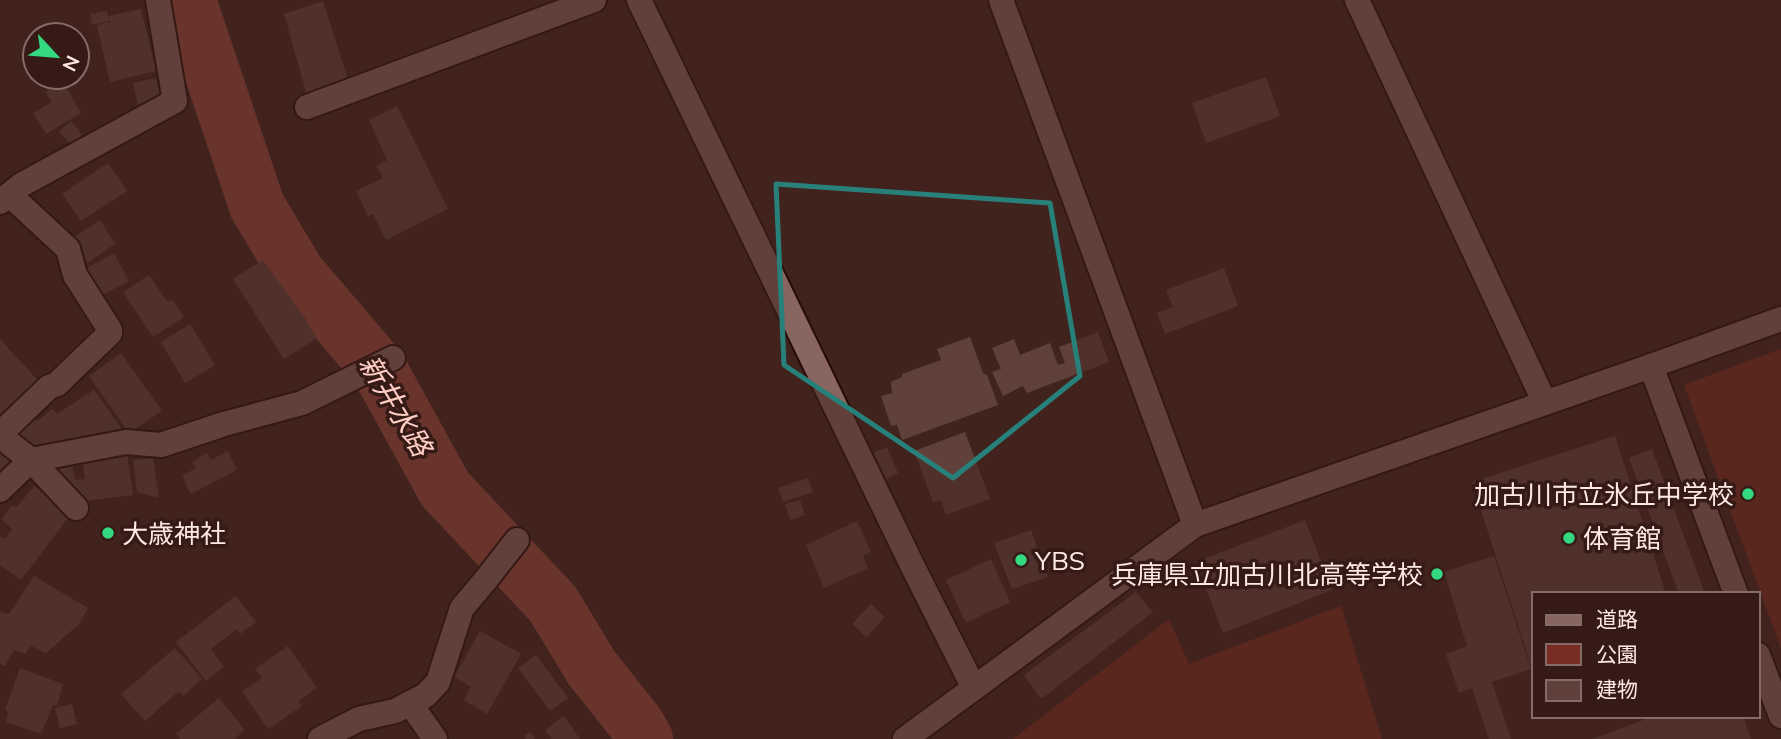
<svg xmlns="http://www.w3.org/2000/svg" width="1781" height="739" font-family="Mulish,'Noto Sans JP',sans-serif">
  <rect width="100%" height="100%" fill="#41231e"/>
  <g fill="#792d22">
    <polygon points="1781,349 1781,648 1684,385"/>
    <polygon points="1341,606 1382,739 1013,739 1169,619 1189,664"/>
  </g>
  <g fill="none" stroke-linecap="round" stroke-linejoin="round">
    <polyline stroke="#9a4a3e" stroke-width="56" points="188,0 257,206 297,273 379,369 445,489 553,604 591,667 637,725 645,739"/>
  </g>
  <g fill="#60403a">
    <polygon points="323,1 349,83 307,95 284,14"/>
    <polygon points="141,9 156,71 110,82 97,26 109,21 109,24 111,21 109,21 109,16"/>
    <polygon points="107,11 109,21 92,25 90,14"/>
    <polygon points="1266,77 1280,116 1206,143 1192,103"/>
    <polygon points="156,78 161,100 138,105 133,83"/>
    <polygon points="63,82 81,113 46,134 33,113 52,102 45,92"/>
    <polygon points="397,106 448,209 386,240 373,214 368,216 356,191 383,178 376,166 387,160 369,120"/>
    <polygon points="71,121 83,136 71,146 59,131"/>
    <polygon points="108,163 127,191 81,221 62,194"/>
    <polygon points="100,220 115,244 87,263 71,239"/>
    <polygon points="114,253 129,281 95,299 80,272"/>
    <polygon points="263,260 305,318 317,338 284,359 233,279"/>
    <polygon points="1224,268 1238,306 1165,334 1157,313 1173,307 1166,290"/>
    <polygon points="149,275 167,301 173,300 184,317 153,337 123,292"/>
    <polygon points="190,324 215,365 185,383 161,342"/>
    <polygon points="1098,332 1109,362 1027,393 1023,386 1003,396 992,372 1001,369 992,348 1014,339 1020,355 1050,343 1058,365 1065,363 1059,347"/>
    <polygon points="970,337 983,373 987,375 998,405 902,440 897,425 891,426 881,396 892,393 891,382 902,377 902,374 941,360 937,349"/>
    <polygon points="0,339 43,386 0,427"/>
    <polygon points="121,353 162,411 129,433 89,376"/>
    <polygon points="94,390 122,429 34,452 14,434 33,416 37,421 52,409 57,414"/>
    <polygon points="965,432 990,499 946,515 941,500 933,502 914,451"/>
    <polygon points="1615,436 1666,594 1534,594 1534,668 1532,669 1472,482"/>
    <polygon points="887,447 898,473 886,480 873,453"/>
    <polygon points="0,449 16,462 0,477"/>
    <polygon points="1652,449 1705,594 1679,594 1629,458"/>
    <polygon points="228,451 237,470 191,494 182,476 196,468 192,462 207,453 211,460"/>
    <polygon points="127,452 133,495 77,502 46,470 72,465 75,480 85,479 82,460"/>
    <polygon points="153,458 159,498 137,492 133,460"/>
    <polygon points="808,478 813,492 783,502 778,488"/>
    <polygon points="34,486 71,514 21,580 0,565 0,537 5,539 12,529 1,519 12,505 17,507"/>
    <polygon points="800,500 805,515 790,520 785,504"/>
    <polygon points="1305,520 1332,590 1223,633 1196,562"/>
    <polygon points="857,521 871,552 863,556 868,568 824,588 806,545"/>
    <polygon points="1031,530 1048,577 1012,589 994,543"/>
    <polygon points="1494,556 1531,669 1492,682 1511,739 1489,739 1472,688 1459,693 1446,654 1467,646 1444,572"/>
    <polygon points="991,559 1010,602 966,623 946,580"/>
    <polygon points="34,576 88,608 80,623 46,653 31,646 25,654 14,650 5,666 0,664 0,612 9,614"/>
    <polygon points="1136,592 1153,612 1044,697 1040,698 1024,675"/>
    <polygon points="236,596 256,622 240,634 237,629 211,649 224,667 206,681 176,642"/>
    <polygon points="871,604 885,617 866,637 852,624"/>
    <polygon points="480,631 521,654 487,714 464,700 471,687 454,677"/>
    <polygon points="288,646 317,688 298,701 302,706 268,729 242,691 262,678 255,669"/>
    <polygon points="175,648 202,679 183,696 179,691 145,721 121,694"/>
    <polygon points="536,655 568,698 550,711 518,668"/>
    <polygon points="20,668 63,684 57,706 53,705 41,734 6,722 8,712 5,710"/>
    <polygon points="219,698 245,730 234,739 181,739 176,734"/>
    <polygon points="72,704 77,724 60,728 55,708"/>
    <polygon points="564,716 580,739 552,739 545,730"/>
    <polygon points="1654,716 1743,716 1751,739 1593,739"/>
    <polygon points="530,732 535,739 526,739 524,736"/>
  </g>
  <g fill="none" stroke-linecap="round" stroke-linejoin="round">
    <g stroke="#260b08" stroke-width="28">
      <g id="minor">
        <polyline points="639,0 912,565 974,688"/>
        <polyline points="1001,0 1195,525"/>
        <polyline points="1357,0 1545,403"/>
        <polyline points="307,107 594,0"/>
        <polyline points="0,202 21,185 175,101 158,0"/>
        <polyline points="1651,366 1736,594"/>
        <polyline points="0,434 49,387 57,384 110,333 110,330 75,275 68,249 10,195"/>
        <polyline points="0,436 31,460 76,508"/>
        <polyline points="0,490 31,460 126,442 161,445 224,424 302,403 393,358"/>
        <polyline points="1758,655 1781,716"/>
        <polyline points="410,703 435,739"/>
        <polyline points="320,739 359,719 395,711 426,695 438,682 462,608 484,582 517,540"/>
        <polyline points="905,739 1195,525 1651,366 1781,319"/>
      </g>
    </g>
    <use href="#minor" stroke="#88655f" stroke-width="24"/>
  </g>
  <path d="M0 0H1781V739H0ZM776,184L1050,203L1080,376L953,478L784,365Z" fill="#41231e" fill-opacity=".55" fill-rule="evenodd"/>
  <path fill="none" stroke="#27817a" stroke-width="5" stroke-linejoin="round" d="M776,184L1050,203L1080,376L953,478L784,365Z"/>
  <g fill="#34d881" stroke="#361a15" stroke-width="2.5">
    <circle cx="1748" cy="494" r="7"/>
    <circle cx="108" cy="533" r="7"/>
    <circle cx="1569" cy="538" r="7"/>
    <circle cx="1021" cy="560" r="7"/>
    <circle cx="1437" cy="574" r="7"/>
  </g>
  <g text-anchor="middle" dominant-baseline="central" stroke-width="7" stroke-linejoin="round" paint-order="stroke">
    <g font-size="26" fill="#fde8e4" stroke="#361a15" text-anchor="start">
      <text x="1734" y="494" text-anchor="end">加古川市立氷丘中学校</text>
      <text x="122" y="533">大歳神社</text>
      <text x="1583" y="538">体育館</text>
      <text x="1035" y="560">YBS</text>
      <text x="1423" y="574" text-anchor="end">兵庫県立加古川北高等学校</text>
    </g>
    <g font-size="28" font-style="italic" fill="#fecec5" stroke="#361a15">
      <text transform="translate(396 405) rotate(59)">新井水路</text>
    </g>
  </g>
  <rect x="1532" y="592" width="228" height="126" fill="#361a15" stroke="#866c68" stroke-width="2"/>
  <rect x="1546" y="615" width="35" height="10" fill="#88655f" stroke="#866c68" stroke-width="2"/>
  <text x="1596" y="627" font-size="21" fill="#fde8e4">道路</text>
  <rect x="1546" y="644" width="35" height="21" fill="#792d22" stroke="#866c68" stroke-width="2"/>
  <text x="1596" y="662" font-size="21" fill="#fde8e4">公園</text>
  <rect x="1546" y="680" width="35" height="21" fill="#60403a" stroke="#866c68" stroke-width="2"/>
  <text x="1596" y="697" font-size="21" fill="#fde8e4">建物</text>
  <g transform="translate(56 56) rotate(116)"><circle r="33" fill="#361a15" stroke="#866c68" stroke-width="2"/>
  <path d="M0-5L12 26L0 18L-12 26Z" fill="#34d881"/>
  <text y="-10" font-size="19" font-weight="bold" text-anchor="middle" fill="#fde8e4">N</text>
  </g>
</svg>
